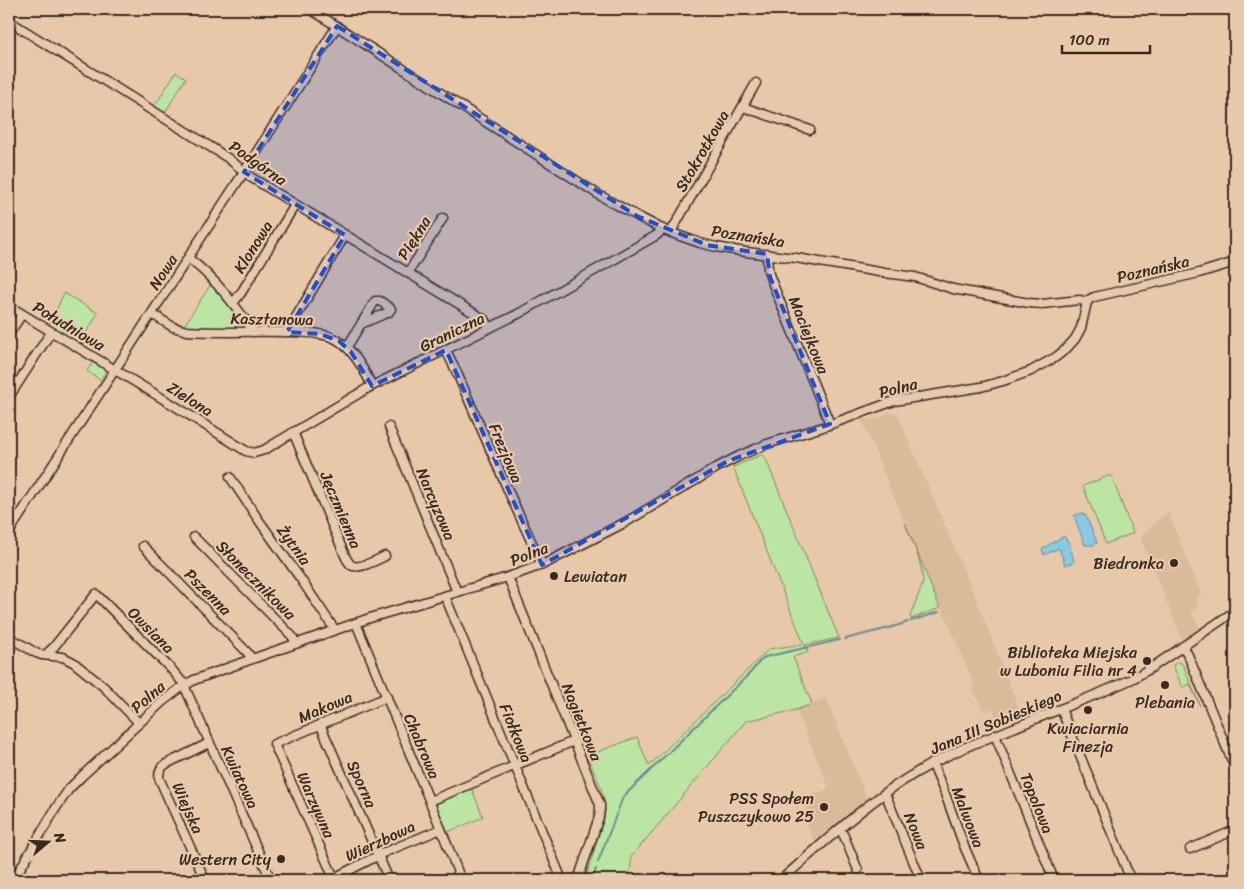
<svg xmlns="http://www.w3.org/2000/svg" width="1244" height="889" font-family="Sriracha,sans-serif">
  <rect width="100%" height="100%" fill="#e7c8a9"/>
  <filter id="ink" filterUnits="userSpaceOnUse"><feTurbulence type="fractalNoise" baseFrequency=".02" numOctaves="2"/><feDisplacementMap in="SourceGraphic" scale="10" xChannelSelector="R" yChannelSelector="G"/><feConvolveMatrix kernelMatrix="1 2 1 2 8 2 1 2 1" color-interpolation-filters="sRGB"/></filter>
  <g filter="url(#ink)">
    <g fill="#d9ba99">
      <polygon points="889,412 892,414 897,413 976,599 1022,717 1000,726 992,707 991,709 984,712 977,696 975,696 972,688 975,686 946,617 940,608 862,420 877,419 883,417"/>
      <polygon points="1168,512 1201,594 1195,598 1198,607 1191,613 1200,628 1182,640 1141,539 1143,534"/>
      <polygon points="826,698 867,799 815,844 802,812 807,810 803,799 829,788 796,710"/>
    </g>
    <g fill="#bae5a2" stroke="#7a8860">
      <polygon points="176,72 186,78 164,114 154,107"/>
      <path d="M205,275L228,301L246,327L245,329H188L175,325L159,315L158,313L160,310C164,319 175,323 184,326L211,284Z"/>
      <polygon points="64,293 98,313 78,347 48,328"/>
      <polygon points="93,362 106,371 100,380 87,371"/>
      <path d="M761,455L765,457L839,638L805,645L808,652L793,657L812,704L796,710L746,721L631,857V865L628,880H585L604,818C608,796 596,776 587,756L637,737L649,766L769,649L804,644L733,467Z"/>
      <polygon points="1111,475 1133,533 1106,544 1083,486"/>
      <path d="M905,523L940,608L911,619L910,616L923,583C923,564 912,541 905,523Z"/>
      <polygon points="1179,662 1183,665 1200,706 1190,684 1184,687 1182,686 1173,665"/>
      <polygon points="472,789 483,817 448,832 436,804"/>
    </g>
    <g fill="#86cae7" stroke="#688a97">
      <polygon points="1081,513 1086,516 1096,540 1097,543 1095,545 1085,545 1074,516"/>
      <polygon points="1064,536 1069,543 1074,561 1072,563 1065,565 1059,548 1044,555 1042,549"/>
    </g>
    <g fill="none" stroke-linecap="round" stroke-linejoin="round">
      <g stroke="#688a97" stroke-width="2">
        <polyline points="911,621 939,612"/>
        <polyline points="845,639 889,628 908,622"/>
        <polyline points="598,862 623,797 751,672 760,661 765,657 839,640"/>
        <polyline points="592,880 596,869"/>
      </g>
      <g stroke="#3b2a1e" stroke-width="11">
        <g id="minor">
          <polyline points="310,9 599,195 637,216 666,231 700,243 716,247 746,252 796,258 885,273 915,277 953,289 1029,303 1042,304 1080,300 1087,302"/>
          <polyline points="9,21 217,151 229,159 252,178 482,318 486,321 490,328"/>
          <polyline points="743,107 810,130"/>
          <polyline points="671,232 756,83"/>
          <polyline points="767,254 768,270 770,277 830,424"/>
          <path d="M188,258C215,278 235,305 254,332"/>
          <polyline points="408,273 443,218"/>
          <polyline points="1087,302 1090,299 1094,297 1199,273 1235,262"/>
          <polyline points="233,303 241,293 295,205"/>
          <polyline points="9,306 175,406 246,451 254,453 264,450 368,388 518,314 615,259 657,235 663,229"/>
          <path d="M152,314L173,327L187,331C222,333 257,331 292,332C306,333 321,332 334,338C352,347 364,369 372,386"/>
          <polyline points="287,332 345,235"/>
          <polyline points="9,334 22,314"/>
          <polyline points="347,347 375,301 380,301 390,308 391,309 389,312 361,324"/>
          <polyline points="446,350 457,373 511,497 542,565"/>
          <polyline points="9,397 51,332"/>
          <polyline points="389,427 457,592"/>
          <path d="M293,432L346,558C347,560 350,564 351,565C359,570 377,560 385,556"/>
          <polyline points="230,477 258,519 300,578 335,630"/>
          <polyline points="9,532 244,172 337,26"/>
          <polyline points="194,537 292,636 296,643"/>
          <polyline points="143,546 247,652 252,659"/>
          <polyline points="508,577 600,805 600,810 599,817 578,880"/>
          <polyline points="445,596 562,880"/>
          <polyline points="356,623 441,829 461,880"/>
          <polyline points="9,637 36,653 42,655 63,657 73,662 104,687 139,723"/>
          <polyline points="1183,646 1188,655 1235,768"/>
          <polyline points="45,655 53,648 96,594 172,670 183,683 271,880"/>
          <polyline points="1061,709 1131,880"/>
          <polyline points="320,724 389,880"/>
          <polyline points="995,735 1054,880"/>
          <polyline points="932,763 944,791 964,846 979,880"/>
          <polyline points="885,793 921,880"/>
          <polyline points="430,801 574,741"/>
          <polyline points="840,829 844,836 858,870"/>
          <polyline points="1190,849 1235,830"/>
          <polyline points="334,878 274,744 387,697"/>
          <polyline points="12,880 17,874 56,808 69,789 82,776 162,702 179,689 194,680 252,659 370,618 508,577 542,565 626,522 716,468 739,456 767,444 823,427 894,401 981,387 1003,381 1031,371 1056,357 1066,349 1075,339 1081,328 1087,302"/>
          <path d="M205,880L159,778C159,771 160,768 166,764L209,743"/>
          <polyline points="330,880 385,852 441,829"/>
          <path d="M781,880C812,853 842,825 874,801C903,779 934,761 966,747L1100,693L1132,679L1151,668L1235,611"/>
        </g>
      </g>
      <use href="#minor" stroke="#e7caae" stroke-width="8"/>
    </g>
  </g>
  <path fill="#1d4ed8" fill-opacity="0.2" stroke="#1d4ed8" stroke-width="4" stroke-dasharray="10 6" stroke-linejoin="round" d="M337,26L637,216L707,245L767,254L770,277L830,424L728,461L542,565L446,350L372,386L351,352L339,341L320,334L287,332L345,235L244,172Z"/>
  <g fill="#3b2a1e" stroke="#e7caae" stroke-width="2">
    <circle cx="1174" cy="563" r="5"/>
    <circle cx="554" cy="576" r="5"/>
    <circle cx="1147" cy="661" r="5"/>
    <circle cx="1165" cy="685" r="5"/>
    <circle cx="1088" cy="710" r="5"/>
    <circle cx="824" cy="807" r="5"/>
    <circle cx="281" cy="859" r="5"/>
  </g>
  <g text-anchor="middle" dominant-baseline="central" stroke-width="4.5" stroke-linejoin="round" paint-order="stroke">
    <g font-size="16" fill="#3b2a1e" stroke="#e7caae">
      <text transform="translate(702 151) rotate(-60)">Stokrotkowa</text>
      <text transform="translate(258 163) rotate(35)">Podgórna</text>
      <text transform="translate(748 236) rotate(9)">Poznańska</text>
      <text transform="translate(414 238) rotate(-58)">Piękna</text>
      <text transform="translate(253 247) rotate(-58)">Klonowa</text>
      <text transform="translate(1153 269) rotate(-13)">Poznańska</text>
      <text transform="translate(163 272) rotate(-57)">Nowa</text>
      <text transform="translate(272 319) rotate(1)">Kasztanowa</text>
      <text transform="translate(69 326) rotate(31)">Południowa</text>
      <text transform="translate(452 332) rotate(-26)">Graniczna</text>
      <text transform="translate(809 335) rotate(68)">Maciejkowa</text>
      <text transform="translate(898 388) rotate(-14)">Polna</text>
      <text transform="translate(190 399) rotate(32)">Zielona</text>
      <text transform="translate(506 453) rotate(67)">Frezjowa</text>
      <text transform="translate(436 504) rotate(67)">Narcyzowa</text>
      <text transform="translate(341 510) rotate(67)">Jęczmienna</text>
      <text transform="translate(294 545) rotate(54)">Żytnia</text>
      <text transform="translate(529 554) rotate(-21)">Polna</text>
      <text transform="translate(256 580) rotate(45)">Słonecznikowa</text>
      <text transform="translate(208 592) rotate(45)">Pszenna</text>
      <text transform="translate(151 630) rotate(45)">Owsiana</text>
      <text transform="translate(148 697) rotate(-41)">Polna</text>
      <text transform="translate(325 707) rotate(-23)">Makowa</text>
      <text transform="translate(582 722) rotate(68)">Nagietkowa</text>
      <text transform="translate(996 722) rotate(-23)">Jana III Sobieskiego</text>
      <text transform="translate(516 733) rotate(68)">Fiołkowa</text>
      <text transform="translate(422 746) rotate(67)">Chabrowa</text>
      <text transform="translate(240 777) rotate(65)">Kwiatowa</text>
      <text transform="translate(362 784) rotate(66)">Sporna</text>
      <text transform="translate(1037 803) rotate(68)">Topolowa</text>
      <text transform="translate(316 805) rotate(66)">Warzywna</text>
      <text transform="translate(188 808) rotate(66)">Wiejska</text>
      <text transform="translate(968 817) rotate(69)">Malwowa</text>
      <text transform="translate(916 831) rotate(68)">Nowa</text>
      <text transform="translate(380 841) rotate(-25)">Wierzbowa</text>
    </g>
    <g font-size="16" fill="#3b2a1e" stroke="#e7caae" text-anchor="end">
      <text x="1164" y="563">Biedronka</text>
      <text x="564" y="576" text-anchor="start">Lewiatan</text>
      <text x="1137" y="652">Biblioteka Miejska<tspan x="1137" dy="18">w Luboniu Filia nr 4</tspan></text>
      <text x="1165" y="702" text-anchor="middle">Plebania</text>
      <text x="1088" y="728" text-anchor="middle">Kwiaciarnia<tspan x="1088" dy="18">Finezja</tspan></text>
      <text x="814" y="798">PSS Społem<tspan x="814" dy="18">Puszczykowo 25</tspan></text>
      <text x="271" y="859">Western City</text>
    </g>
  </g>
  <rect width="1244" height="889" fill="none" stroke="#e7caae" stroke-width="30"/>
  <rect x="15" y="15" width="1214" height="859" fill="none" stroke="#3b2a1e" stroke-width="2" filter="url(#ink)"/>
  <g transform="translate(48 842) rotate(71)" stroke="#e7caae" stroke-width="4" paint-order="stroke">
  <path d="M0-4L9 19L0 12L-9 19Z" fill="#3b2a1e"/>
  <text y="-8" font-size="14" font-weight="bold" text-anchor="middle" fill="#3b2a1e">N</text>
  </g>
  <path d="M1062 45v8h88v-8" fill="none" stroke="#3b2a1e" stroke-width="2.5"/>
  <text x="1069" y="45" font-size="15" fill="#3b2a1e" stroke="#e7caae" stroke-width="4" paint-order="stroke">100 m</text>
</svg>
